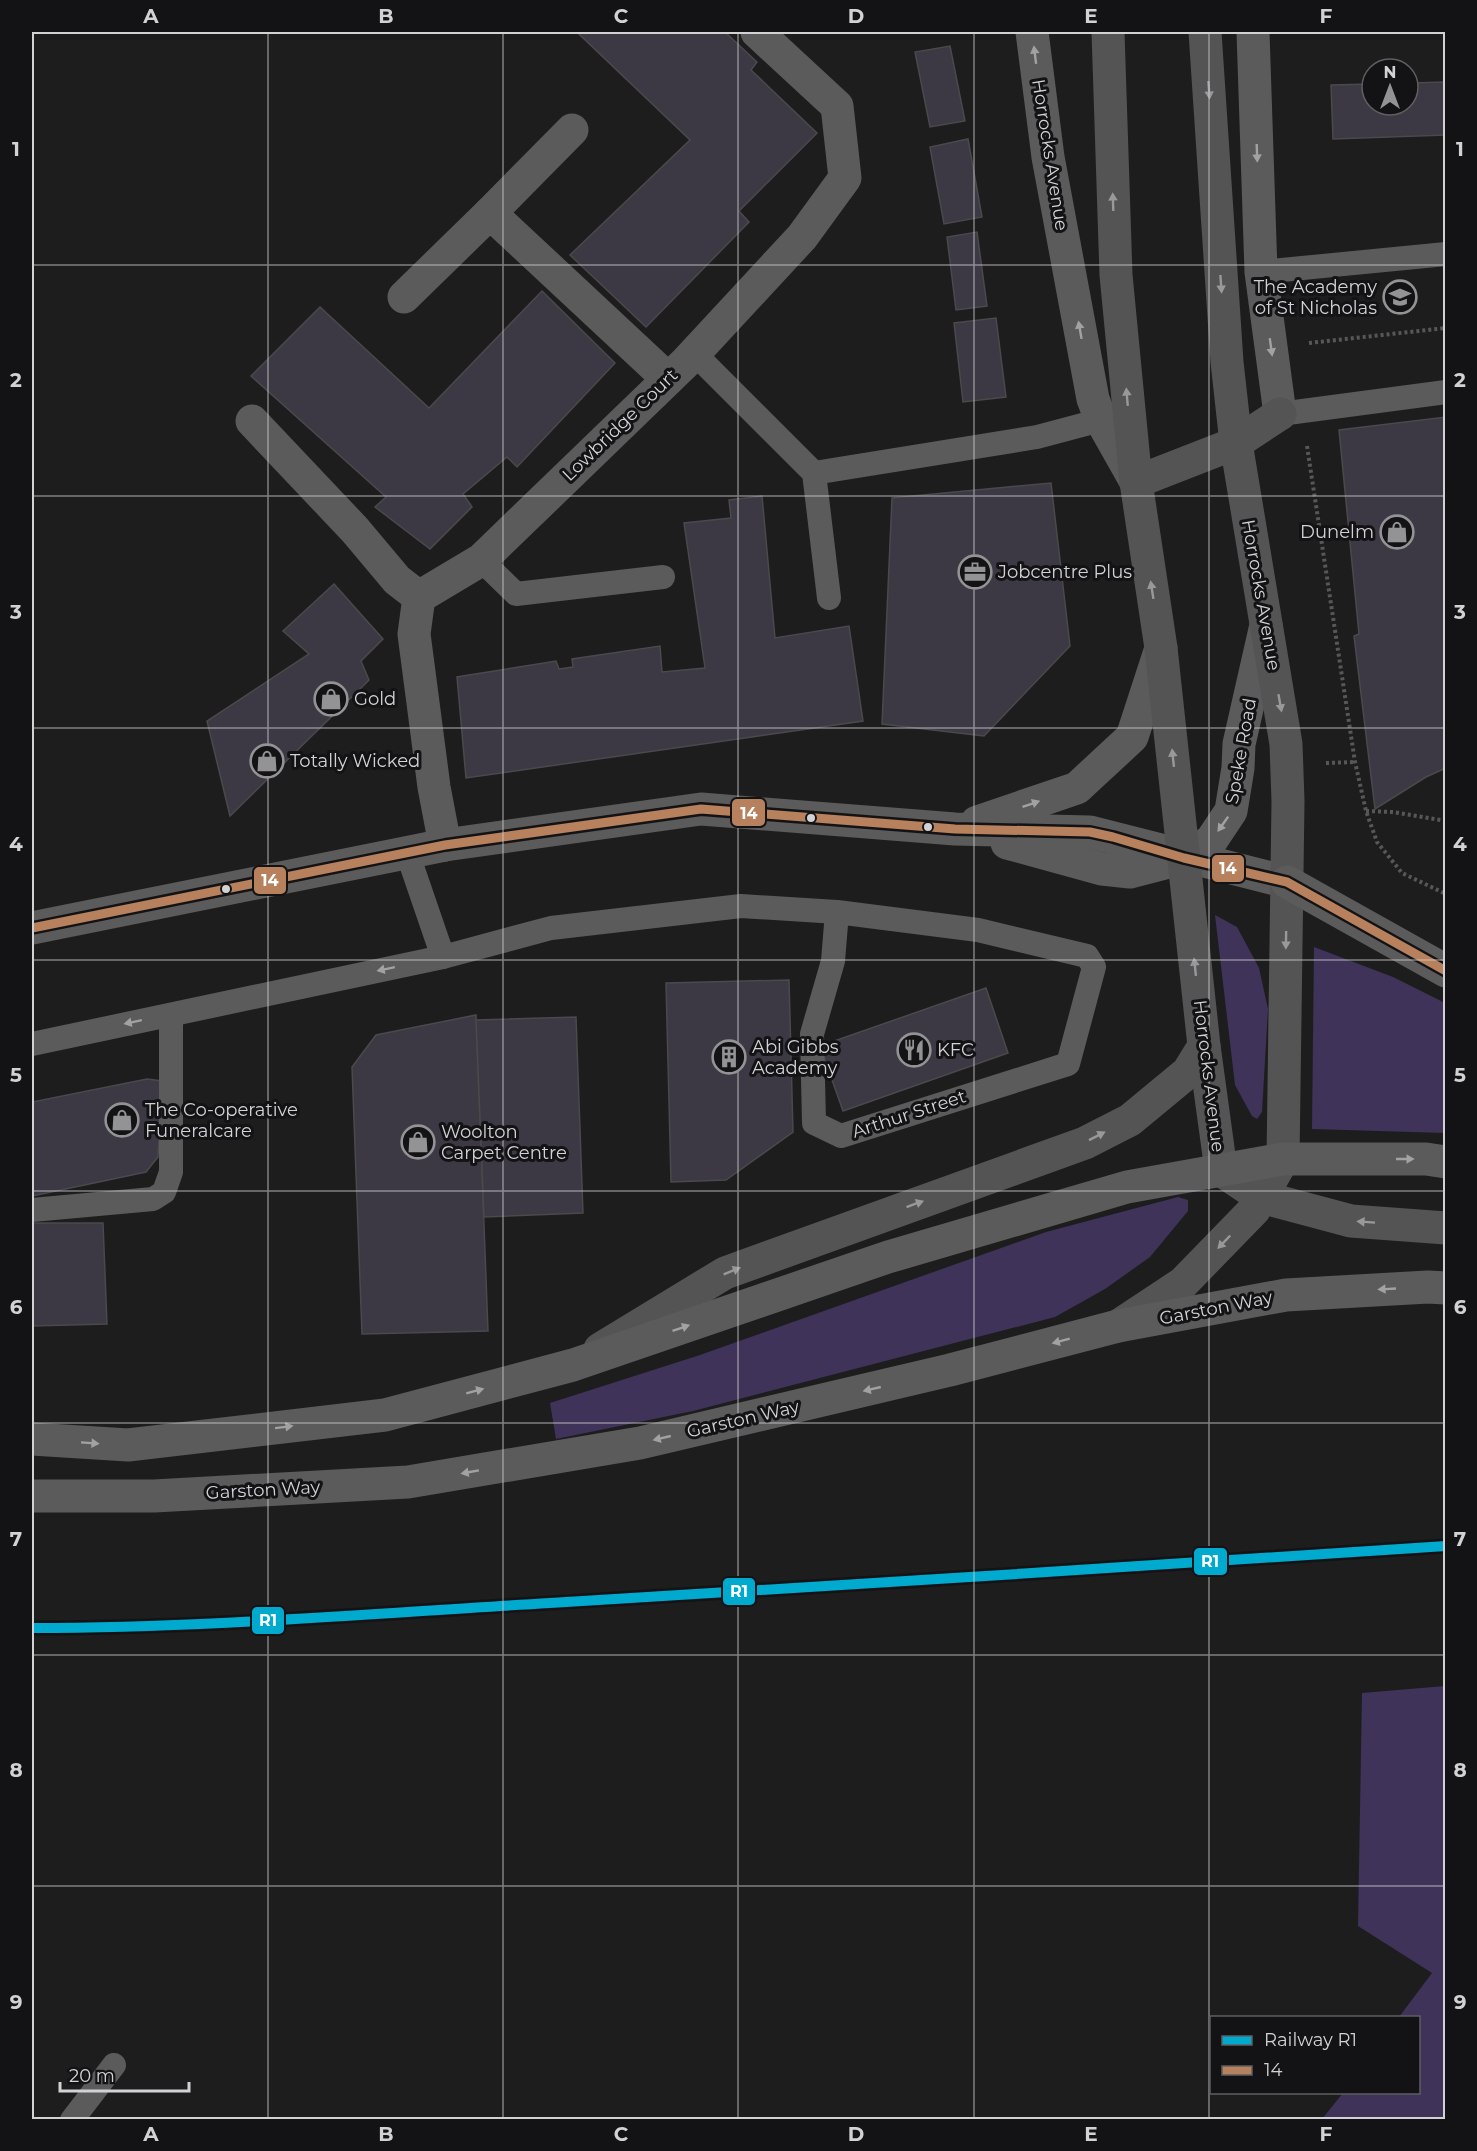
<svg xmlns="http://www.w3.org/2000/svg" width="1477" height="2151" font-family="Montserrat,sans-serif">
  <rect width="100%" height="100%" fill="#1d1d1e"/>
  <g fill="#3f3359">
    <polygon points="1215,915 1237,927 1259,968 1268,1009 1262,1112 1257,1119 1252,1116 1235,1085"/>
    <polygon points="1314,947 1393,977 1445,1003 1445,1133 1312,1129"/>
    <polygon points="1178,1197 1188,1200 1188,1211 1150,1257 1105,1289 1055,1317 693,1411 556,1439 550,1403 700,1355 1046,1232"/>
    <polygon points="1445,1686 1445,2119 1322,2119 1343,2093 1418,2092 1418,2018 1399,2017 1432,1973 1358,1926 1362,1693"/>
  </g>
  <g fill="#3d3944" stroke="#4a494b" stroke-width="1.5">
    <polygon points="582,32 725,32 757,62 751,70 817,133 739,211 749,222 646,327 570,255 690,140 579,34"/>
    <polygon points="950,46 965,121 930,127 915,52"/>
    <polygon points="1446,82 1446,135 1333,139 1331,85 1372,84 1372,105 1408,105 1408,83"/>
    <polygon points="968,139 982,217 944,224 930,147"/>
    <polygon points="977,232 987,306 956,310 947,237"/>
    <polygon points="542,291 615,363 517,467 507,457 463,494 472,507 430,549 375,507 386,497 251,376 320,307 429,408"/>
    <polygon points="996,318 1006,397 963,402 954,323"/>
    <polygon points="1446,417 1446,768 1426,777 1375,809 1354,636 1359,634 1339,430"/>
    <polygon points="1051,483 1070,646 984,736 882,724 892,498"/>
    <polygon points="762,496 775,638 849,626 863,721 466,778 457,677 556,661 559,669 573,667 572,659 660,646 662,672 705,668 684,523 731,518 729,500"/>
    <polygon points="334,584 383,639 361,661 369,680 230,816 207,721 309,654 283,631"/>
    <polygon points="789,980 793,1132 726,1180 671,1182 666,983"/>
    <polygon points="986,988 1008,1053 843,1111 820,1046"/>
    <polygon points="476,1015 488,1331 362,1334 352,1067 376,1035"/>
    <polygon points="576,1017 583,1213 484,1217 476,1020"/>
    <polygon points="147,1079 162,1081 158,1157 146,1172 32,1196 32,1102"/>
    <polygon points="32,1223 103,1223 107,1324 32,1326"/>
  </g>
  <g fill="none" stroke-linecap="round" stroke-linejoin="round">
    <g stroke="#575757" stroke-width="4" stroke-dasharray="3 3" stroke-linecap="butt">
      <polyline points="1309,343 1446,328"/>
      <polyline points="1307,446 1355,762 1366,811 1377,842 1402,873 1446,894"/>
      <polyline points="1326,763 1355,762"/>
      <polyline points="1366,811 1393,812 1446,821"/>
    </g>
    <g stroke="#5b5b5b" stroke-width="24">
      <polyline points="1261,272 1446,254"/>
      <polyline points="694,353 814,473 829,598"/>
      <polyline points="1280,414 1446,392"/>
      <polyline points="814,473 1037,437 1101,420"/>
      <polyline points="481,560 516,594 663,577"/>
      <polyline points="407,852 443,957 551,928 741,906 837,912 978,930 1087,956 1094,967 1068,1064 841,1136 814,1123 812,1034 833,961 837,912"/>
      <polyline points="32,1044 443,957"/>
      <polyline points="32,1210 153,1199 164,1192 171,1172 171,1015"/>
      <polyline points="72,2120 114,2065"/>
    </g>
    <g stroke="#5b5b5b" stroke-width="33">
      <polyline points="1032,32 1048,157 1093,399 1101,420 1136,482"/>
      <polyline points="1253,32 1261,272 1280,414"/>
      <polyline points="490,213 572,130"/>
      <polyline points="404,297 490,213 668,379"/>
      <polyline points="252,421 355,530 397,580 419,597"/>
      <polyline points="419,597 481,560 687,361 802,237 845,178 837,106 757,32"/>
      <polyline points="419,597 414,634 434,787 445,845"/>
      <polyline points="977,822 1077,788 1091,775 1132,737 1161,648"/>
      <polyline points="1007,843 1102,869 1130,872 1184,858 1211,841 1231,811 1238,768 1239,744 1266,625"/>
      <polyline points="32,928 445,845 701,809 955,829 1090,832 1287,882"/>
    </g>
    <g stroke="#545455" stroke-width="33">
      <polyline points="1108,32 1116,275 1136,482 1161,648 1204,1046 1221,1170 1261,1197 1351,1221 1446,1228"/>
      <polyline points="1136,482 1236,443 1280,414"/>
      <polyline points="1118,1326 1183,1283 1254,1210 1283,1159 1288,801 1286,744 1236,443 1227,362 1205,32"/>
      <polyline points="600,1349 725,1273 1085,1143 1130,1120 1188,1072 1204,1046"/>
    </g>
    <g stroke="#5b5b5c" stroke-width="33">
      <polyline points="1287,882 1446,971"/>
      <polyline points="32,1439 128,1445 385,1415 573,1365 888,1257 1127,1187 1283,1159 1426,1159 1446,1162"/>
      <polyline points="32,1496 154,1496 408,1482 640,1443 950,1370 1118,1326 1286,1295 1428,1287 1446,1288"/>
    </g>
    <g stroke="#131316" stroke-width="14">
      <polyline id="bus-1" points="32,928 445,845 701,809 955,829 1090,832 1113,837 1184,858 1287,882 1446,971"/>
    </g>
    <use href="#bus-1" stroke="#b6815c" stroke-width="9"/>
    <g stroke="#131316" stroke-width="15">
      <path id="rail-1" d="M32,1628C204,1628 378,1613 550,1603C849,1585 1147,1566 1446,1546"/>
    </g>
    <use href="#rail-1" stroke="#00a9ce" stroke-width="10"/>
  </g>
  <defs><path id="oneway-solid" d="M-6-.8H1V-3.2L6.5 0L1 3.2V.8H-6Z" transform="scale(1.5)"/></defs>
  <g fill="#a2a2a4">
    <use href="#oneway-solid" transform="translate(1035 55) rotate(-97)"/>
    <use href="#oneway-solid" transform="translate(1257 153) rotate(88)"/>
    <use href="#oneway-solid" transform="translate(1080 330) rotate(-100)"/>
    <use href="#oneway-solid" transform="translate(1271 347) rotate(82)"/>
    <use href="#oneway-solid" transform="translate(1031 804) rotate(-19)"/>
    <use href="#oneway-solid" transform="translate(1223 824) rotate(125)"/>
    <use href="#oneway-solid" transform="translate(386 969) rotate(168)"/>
    <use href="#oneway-solid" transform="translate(133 1022) rotate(168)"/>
    <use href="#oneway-solid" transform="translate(1405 1159)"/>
    <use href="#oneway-solid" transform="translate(1387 1289) rotate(177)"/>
    <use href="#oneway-solid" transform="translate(681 1328) rotate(-19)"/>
    <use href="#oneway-solid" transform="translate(1061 1341) rotate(165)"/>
    <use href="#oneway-solid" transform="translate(872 1389) rotate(167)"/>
    <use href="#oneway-solid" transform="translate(475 1391) rotate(-15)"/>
    <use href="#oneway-solid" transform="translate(284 1427) rotate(-7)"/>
    <use href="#oneway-solid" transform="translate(662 1438) rotate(167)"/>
    <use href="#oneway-solid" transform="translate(90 1443) rotate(4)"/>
    <use href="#oneway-solid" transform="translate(470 1472) rotate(170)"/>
  </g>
  <g fill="#99999b">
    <use href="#oneway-solid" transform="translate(1209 90) rotate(86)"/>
    <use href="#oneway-solid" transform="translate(1113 202) rotate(-92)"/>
    <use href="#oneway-solid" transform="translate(1221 284) rotate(86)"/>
    <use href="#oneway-solid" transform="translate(1127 397) rotate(-95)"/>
    <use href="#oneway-solid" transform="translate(1152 590) rotate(-99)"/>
    <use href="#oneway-solid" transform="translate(1280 703) rotate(80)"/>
    <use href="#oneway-solid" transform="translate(1173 758) rotate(-96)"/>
    <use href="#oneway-solid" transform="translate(1286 940) rotate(91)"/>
    <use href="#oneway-solid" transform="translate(1195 967) rotate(-96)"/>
    <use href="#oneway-solid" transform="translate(1097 1136) rotate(-27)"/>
    <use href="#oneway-solid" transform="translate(915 1204) rotate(-20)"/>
    <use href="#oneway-solid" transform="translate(1366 1222) rotate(-176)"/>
    <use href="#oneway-solid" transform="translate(1224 1242) rotate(134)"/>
    <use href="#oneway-solid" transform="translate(732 1271) rotate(-22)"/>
  </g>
  <path fill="none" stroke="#d2d1d4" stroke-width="1.5" stroke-opacity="0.55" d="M268,32V2120M503,32V2120M738,32V2120M974,32V2120M1209,32V2120M32,265H1446M32,496H1446M32,728H1446M32,960H1446M32,1191H1446M32,1423H1446M32,1655H1446M32,1886H1446"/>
  <defs>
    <g id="school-ring" transform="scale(1.725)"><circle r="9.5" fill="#131316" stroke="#939294" stroke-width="1.5"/><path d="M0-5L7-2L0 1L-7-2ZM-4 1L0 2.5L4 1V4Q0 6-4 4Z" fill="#939294"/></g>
    <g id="shop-ring" transform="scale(1.725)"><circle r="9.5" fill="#131316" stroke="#939294" stroke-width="1.5"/><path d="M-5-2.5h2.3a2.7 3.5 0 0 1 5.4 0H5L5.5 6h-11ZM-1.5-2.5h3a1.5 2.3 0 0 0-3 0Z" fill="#939294"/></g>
    <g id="office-ring" transform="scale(1.725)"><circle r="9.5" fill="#131316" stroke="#939294" stroke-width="1.5"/><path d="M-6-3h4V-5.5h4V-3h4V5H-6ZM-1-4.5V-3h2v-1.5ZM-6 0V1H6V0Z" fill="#939294"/></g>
    <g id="restaurant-ring" transform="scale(1.725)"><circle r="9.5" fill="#131316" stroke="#939294" stroke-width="1.5"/><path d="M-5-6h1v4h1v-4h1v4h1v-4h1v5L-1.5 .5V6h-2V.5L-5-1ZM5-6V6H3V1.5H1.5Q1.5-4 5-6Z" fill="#939294"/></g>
    <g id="building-ring" transform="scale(1.725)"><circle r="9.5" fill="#131316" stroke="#939294" stroke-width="1.5"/><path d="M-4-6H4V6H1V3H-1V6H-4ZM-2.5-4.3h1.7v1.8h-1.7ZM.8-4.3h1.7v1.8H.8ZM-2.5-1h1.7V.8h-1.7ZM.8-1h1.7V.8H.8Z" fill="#939294"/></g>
  </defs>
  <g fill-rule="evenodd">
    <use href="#school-ring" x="1400" y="297"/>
    <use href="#shop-ring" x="1397" y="532"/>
    <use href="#office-ring" x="975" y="572"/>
    <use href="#shop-ring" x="331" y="699"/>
    <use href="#shop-ring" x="267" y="761"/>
    <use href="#restaurant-ring" x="914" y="1050"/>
    <use href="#building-ring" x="729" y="1057"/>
    <use href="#shop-ring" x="122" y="1120"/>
    <use href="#shop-ring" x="418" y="1142"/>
  </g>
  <g fill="#d2d1d4" stroke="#131316" stroke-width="2">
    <circle cx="811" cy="818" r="5"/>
    <circle cx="928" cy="827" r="5"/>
    <circle cx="226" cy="889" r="5"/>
  </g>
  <g text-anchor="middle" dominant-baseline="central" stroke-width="6" stroke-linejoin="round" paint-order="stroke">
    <g font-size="18" fill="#d2d1d4" stroke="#131316">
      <text transform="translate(1050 155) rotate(81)">Horrocks Avenue</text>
      <text transform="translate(620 425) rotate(-44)">Lowbridge Court</text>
      <text transform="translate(1261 595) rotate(80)">Horrocks Avenue</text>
      <text transform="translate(1241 751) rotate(-80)">Speke Road</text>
      <text transform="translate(1209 1076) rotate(83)">Horrocks Avenue</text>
      <text transform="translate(909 1114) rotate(-18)">Arthur Street</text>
      <text transform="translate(1216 1308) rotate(-11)">Garston Way</text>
      <text transform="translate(743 1419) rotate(-13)">Garston Way</text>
      <text transform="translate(263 1490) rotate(-3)">Garston Way</text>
    </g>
    <g font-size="18" fill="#d2d1d4" stroke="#131316" text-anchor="start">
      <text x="1377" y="287" text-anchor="end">The Academy<tspan x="1377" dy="21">of St Nicholas</tspan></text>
      <text x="1374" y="532" text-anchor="end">Dunelm</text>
      <text x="998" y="572">Jobcentre Plus</text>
      <text x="354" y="699">Gold</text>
      <text x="290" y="761">Totally Wicked</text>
      <text x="752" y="1047">Abi Gibbs<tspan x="752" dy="21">Academy</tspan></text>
      <text x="937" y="1050">KFC</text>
      <text x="145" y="1110">The Co-operative<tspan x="145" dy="21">Funeralcare</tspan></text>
      <text x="441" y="1132">Woolton<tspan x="441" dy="21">Carpet Centre</tspan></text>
    </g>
  </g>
  <g stroke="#131316" stroke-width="2">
    <rect x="731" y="798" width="35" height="29" rx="6" fill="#b6815c"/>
    <rect x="1211" y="854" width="34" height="29" rx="6" fill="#b6815c"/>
    <rect x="253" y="866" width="34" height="29" rx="6" fill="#b6815c"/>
    <rect x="1193" y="1547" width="35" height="29" rx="6" fill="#00a9ce"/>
    <rect x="722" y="1577" width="34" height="29" rx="6" fill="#00a9ce"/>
    <rect x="251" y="1606" width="34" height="29" rx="6" fill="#00a9ce"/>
  </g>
  <g font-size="16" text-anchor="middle" font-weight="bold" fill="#fff">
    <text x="749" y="819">14</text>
    <text x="1228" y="874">14</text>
    <text x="270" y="886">14</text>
    <text x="1210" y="1567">R1</text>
    <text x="739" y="1597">R1</text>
    <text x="268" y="1626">R1</text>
  </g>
  <rect width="1477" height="2151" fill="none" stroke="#131316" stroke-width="66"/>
  <rect x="1210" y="2016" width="210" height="78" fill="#131316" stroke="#5f5f62" stroke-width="1.5"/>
  <rect x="1222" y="2036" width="30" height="9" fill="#00a9ce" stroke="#5f5f62" stroke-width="1.5"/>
  <text x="1264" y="2046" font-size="18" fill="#d2d1d4">Railway R1</text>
  <rect x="1222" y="2066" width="30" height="9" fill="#b6815c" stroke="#5f5f62" stroke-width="1.5"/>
  <text x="1264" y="2076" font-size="18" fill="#d2d1d4">14</text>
  <g transform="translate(1390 87)"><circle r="28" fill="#131316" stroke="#5f5f62" stroke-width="1.5"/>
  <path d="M0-4.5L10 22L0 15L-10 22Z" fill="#939294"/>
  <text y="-9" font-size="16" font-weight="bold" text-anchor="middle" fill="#d2d1d4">N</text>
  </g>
  <path d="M60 2082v9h129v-9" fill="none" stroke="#d2d1d4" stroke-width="3"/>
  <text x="69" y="2082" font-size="18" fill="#d2d1d4" stroke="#131316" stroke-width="4.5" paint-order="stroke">20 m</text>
  <rect x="33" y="33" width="1411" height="2085" fill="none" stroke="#d2d1d4" stroke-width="2"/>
  <g font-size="20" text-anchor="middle" font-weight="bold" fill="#d2d1d4">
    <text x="151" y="23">A</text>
    <text x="386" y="23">B</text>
    <text x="621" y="23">C</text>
    <text x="856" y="23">D</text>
    <text x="1091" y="23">E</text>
    <text x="1326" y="23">F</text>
    <text x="16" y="156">1</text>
    <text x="1460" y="156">1</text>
    <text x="16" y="387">2</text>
    <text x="1460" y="387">2</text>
    <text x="16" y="619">3</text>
    <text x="1460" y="619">3</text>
    <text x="16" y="851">4</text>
    <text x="1460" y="851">4</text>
    <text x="16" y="1082">5</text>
    <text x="1460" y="1082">5</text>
    <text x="16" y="1314">6</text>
    <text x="1460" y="1314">6</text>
    <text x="16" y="1546">7</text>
    <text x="1460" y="1546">7</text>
    <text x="16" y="1777">8</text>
    <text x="1460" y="1777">8</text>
    <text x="16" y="2009">9</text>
    <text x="1460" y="2009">9</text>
    <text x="151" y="2141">A</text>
    <text x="386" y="2141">B</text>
    <text x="621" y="2141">C</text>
    <text x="856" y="2141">D</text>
    <text x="1091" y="2141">E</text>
    <text x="1326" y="2141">F</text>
  </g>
</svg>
